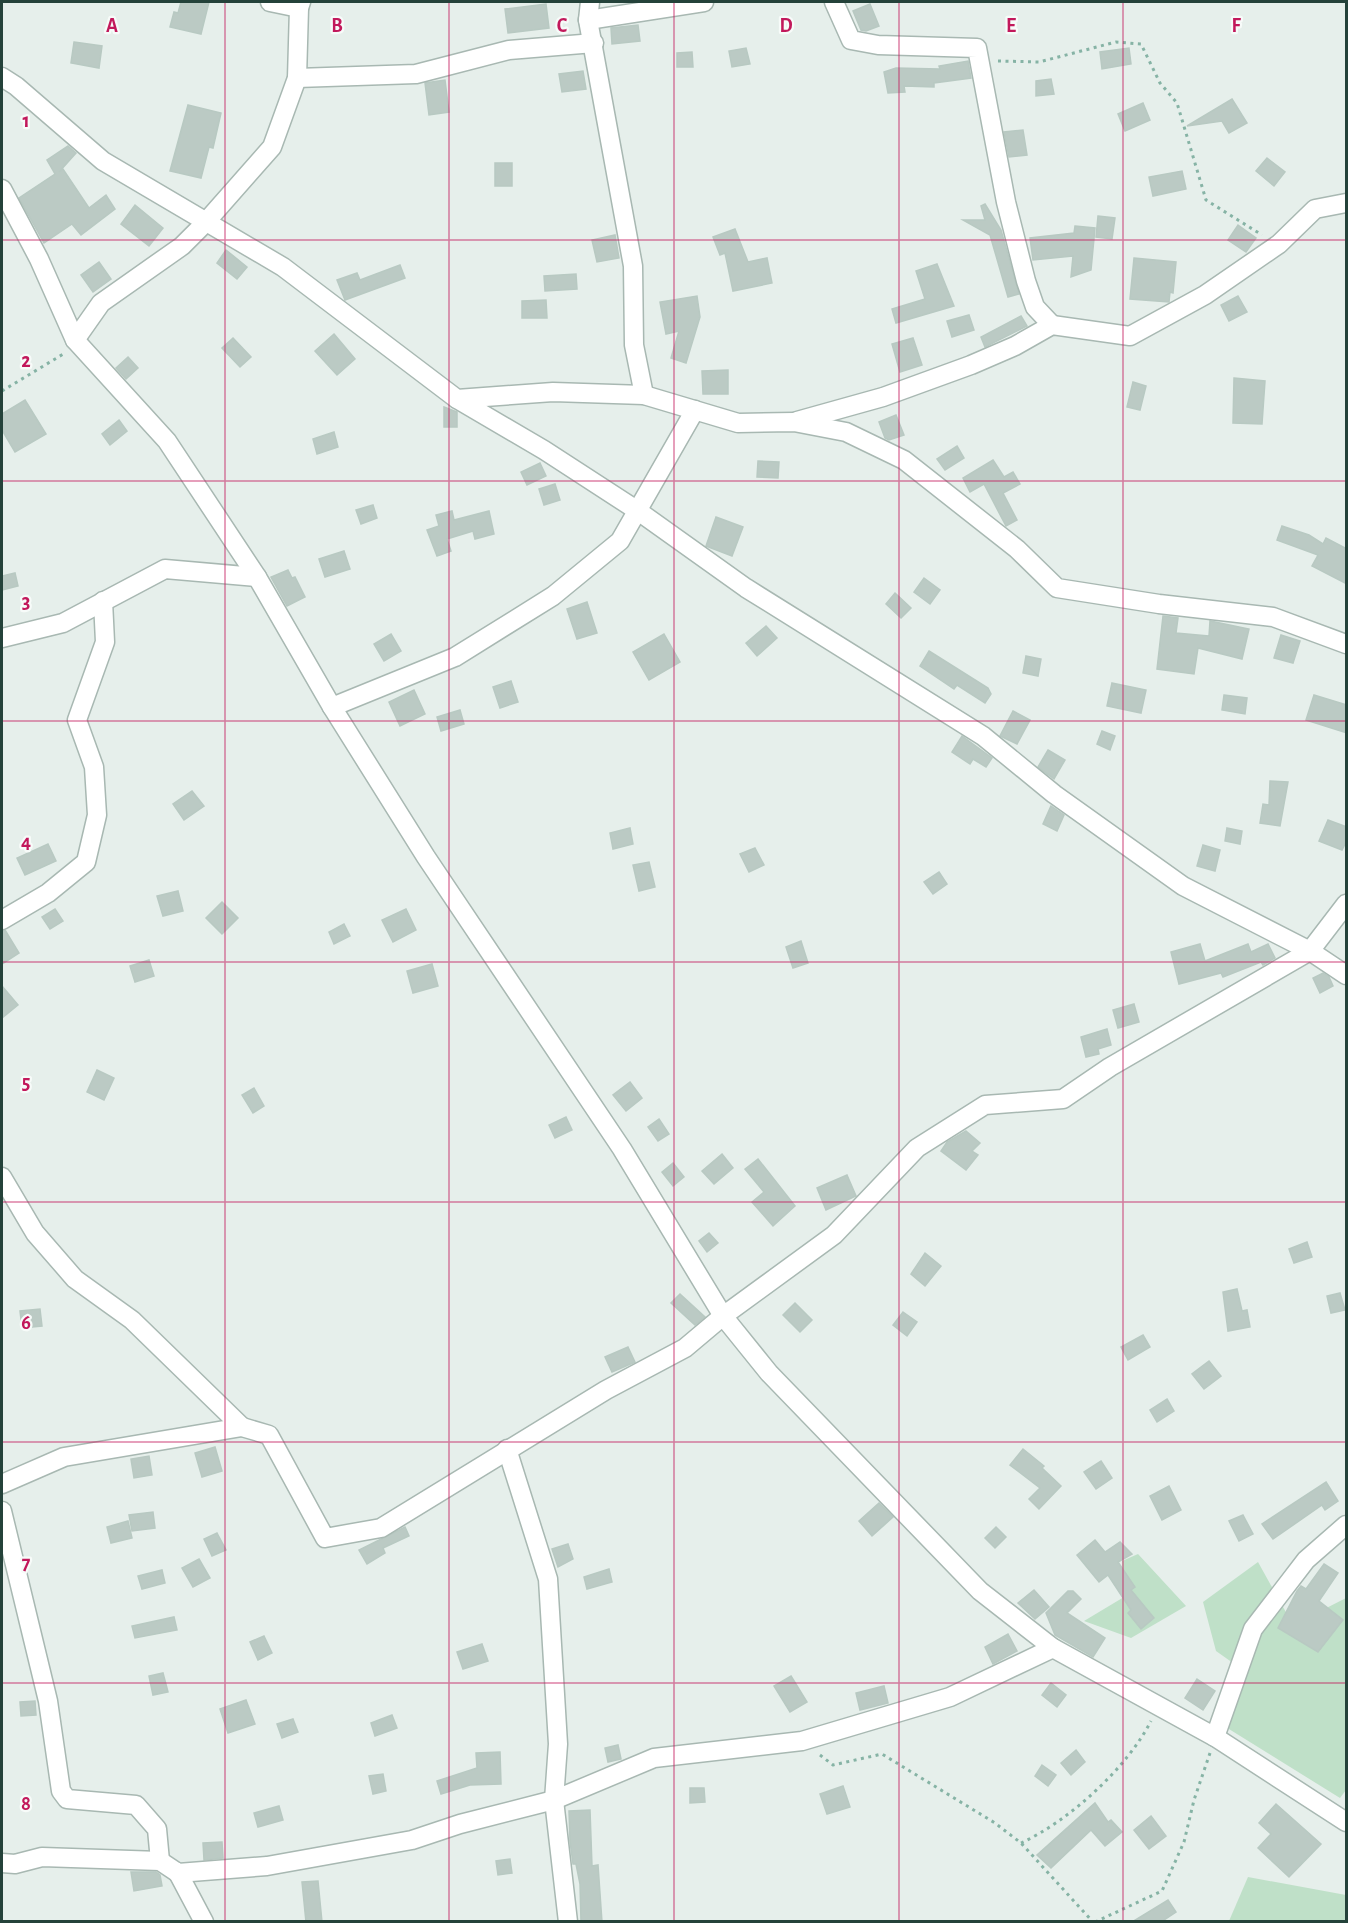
<svg xmlns="http://www.w3.org/2000/svg" width="1348" height="1923" font-family="'Alegreya Sans',sans-serif">
  <rect width="100%" height="100%" fill="#e6efeb"/>
  <g fill="#bfe0c8">
    <polygon points="1138,1554 1186,1606 1131,1638 1084,1621 1124,1597 1122,1561"/>
    <polygon points="1258,1562 1293,1625 1346,1598 1346,1790 1340,1798 1216,1721 1233,1663 1216,1651 1203,1602"/>
    <polygon points="1248,1877 1346,1895 1346,1921 1229,1921"/>
  </g>
  <g fill="#bbcac4" stroke="#b8c9c2" stroke-width="1.5">
    <polygon points="181,2 209,2 201,34 170,27 174,12 178,13"/>
    <polygon points="546,4 549,28 508,33 505,9"/>
    <polygon points="870,4 879,26 866,31 861,30 853,11"/>
    <polygon points="638,25 640,41 612,44 611,28"/>
    <polygon points="74,42 102,46 99,68 71,63"/>
    <polygon points="746,48 750,64 732,67 729,51"/>
    <polygon points="1129,48 1131,64 1102,69 1100,52"/>
    <polygon points="692,52 693,67 677,67 677,53"/>
    <polygon points="968,61 971,78 934,83 934,87 904,86 905,92 888,93 884,72 896,68 940,69 939,66"/>
    <polygon points="583,71 586,89 562,92 559,74"/>
    <polygon points="1051,79 1054,94 1036,96 1036,81"/>
    <polygon points="445,80 449,112 429,115 425,83"/>
    <polygon points="1232,99 1247,123 1229,133 1222,121 1187,126"/>
    <polygon points="1143,103 1150,120 1125,131 1118,114"/>
    <polygon points="188,105 221,113 213,148 209,147 201,178 170,171"/>
    <polygon points="1023,130 1027,155 1009,157 1004,132"/>
    <polygon points="68,146 76,153 59,172 63,169 89,208 106,195 115,209 81,235 72,224 44,243 19,198 55,174 47,160"/>
    <polygon points="1267,158 1285,172 1274,186 1256,171"/>
    <rect x="495" y="163" width="17" height="23"/>
    <polygon points="1182,171 1186,189 1153,196 1149,177"/>
    <polygon points="985,204 1001,230 1019,294 1008,297 990,235 963,220 985,220 981,206"/>
    <polygon points="135,205 163,228 149,246 121,224"/>
    <polygon points="1098,216 1115,218 1112,239 1096,237"/>
    <polygon points="1238,225 1256,238 1246,252 1228,240"/>
    <polygon points="1075,226 1095,228 1091,270 1071,277 1073,256 1033,260 1030,238 1074,233"/>
    <polygon points="735,229 748,262 767,258 772,283 733,291 725,253 720,255 713,237"/>
    <polygon points="615,235 619,258 597,262 592,240"/>
    <polygon points="226,250 247,267 237,279 217,263"/>
    <polygon points="1134,258 1176,262 1173,293 1170,292 1169,302 1130,299"/>
    <polygon points="99,262 111,279 93,292 81,275"/>
    <polygon points="937,264 954,306 896,323 892,309 925,299 916,271"/>
    <polygon points="400,265 405,278 345,300 337,280 357,273 360,280"/>
    <polygon points="576,274 577,289 545,291 544,276"/>
    <polygon points="697,296 700,317 686,363 671,358 679,331 666,334 660,302"/>
    <polygon points="1238,296 1247,312 1229,321 1221,305"/>
    <polygon points="546,300 547,318 522,318 522,301"/>
    <polygon points="969,315 974,330 952,337 947,321"/>
    <polygon points="1021,316 1027,326 985,347 981,337"/>
    <polygon points="334,334 355,359 337,375 315,351"/>
    <polygon points="233,338 251,357 240,367 222,348"/>
    <polygon points="913,338 922,365 900,372 892,344"/>
    <polygon points="128,357 138,368 126,379 116,368"/>
    <polygon points="728,370 728,394 703,394 702,371"/>
    <polygon points="1234,378 1265,381 1262,424 1233,423"/>
    <polygon points="1133,382 1146,386 1140,410 1127,407"/>
    <polygon points="25,400 46,434 15,452 2,430 2,414"/>
    <polygon points="444,407 457,412 457,427 444,427"/>
    <polygon points="896,415 904,435 889,440 885,438 879,422"/>
    <polygon points="119,420 127,431 110,445 102,434"/>
    <polygon points="334,432 338,447 317,454 313,439"/>
    <polygon points="957,446 964,458 945,470 937,459"/>
    <polygon points="993,460 1004,477 1013,472 1020,484 1003,493 1017,520 1006,526 984,484 970,492 963,478"/>
    <polygon points="758,461 779,462 778,478 757,477"/>
    <polygon points="540,463 546,476 527,485 521,472"/>
    <polygon points="555,484 560,500 544,505 539,489"/>
    <polygon points="373,505 377,518 361,524 356,510"/>
    <polygon points="452,511 454,520 489,511 494,534 475,539 473,531 447,539 451,551 437,556 427,530 439,526 436,515"/>
    <polygon points="716,517 743,527 732,556 706,546"/>
    <polygon points="1282,526 1309,535 1323,544 1326,538 1347,549 1347,584 1312,566 1318,555 1277,540"/>
    <polygon points="344,551 350,569 325,577 319,559"/>
    <polygon points="288,570 292,578 295,577 305,597 287,606 271,577"/>
    <polygon points="15,573 18,586 2,590 2,576"/>
    <polygon points="924,578 940,590 930,604 914,592"/>
    <polygon points="895,593 911,608 901,618 886,604"/>
    <polygon points="587,602 597,633 577,639 567,609"/>
    <polygon points="1163,616 1178,618 1176,633 1209,636 1210,621 1249,629 1242,659 1198,648 1194,674 1157,669"/>
    <polygon points="766,626 777,638 757,656 746,643"/>
    <polygon points="391,634 401,651 384,661 374,644"/>
    <polygon points="664,634 680,662 649,680 633,652"/>
    <polygon points="1281,635 1300,641 1293,663 1274,658"/>
    <polygon points="929,651 988,688 991,694 985,703 957,685 954,689 920,666"/>
    <polygon points="1026,656 1041,659 1038,676 1023,673"/>
    <polygon points="511,681 518,702 500,708 493,687"/>
    <polygon points="1112,683 1146,690 1141,713 1107,706"/>
    <polygon points="414,690 425,714 400,726 389,702"/>
    <polygon points="1224,695 1247,698 1245,714 1222,710"/>
    <polygon points="1314,695 1347,705 1347,733 1306,720"/>
    <polygon points="460,710 464,724 441,731 437,717"/>
    <polygon points="1013,711 1030,720 1017,744 1000,736"/>
    <polygon points="1102,731 1115,736 1110,750 1097,744"/>
    <polygon points="962,736 992,758 986,767 973,759 970,764 952,752"/>
    <polygon points="1048,750 1065,760 1054,779 1038,767"/>
    <polygon points="1270,781 1288,782 1280,826 1260,823 1263,804 1269,805"/>
    <polygon points="192,791 204,806 184,820 173,804"/>
    <polygon points="1051,806 1064,815 1057,831 1043,824"/>
    <polygon points="1328,820 1347,827 1347,840 1342,850 1319,841"/>
    <polygon points="630,828 633,844 613,849 610,833"/>
    <polygon points="1227,828 1242,831 1240,844 1225,841"/>
    <polygon points="48,844 56,861 25,875 17,858"/>
    <polygon points="1203,845 1220,850 1215,871 1197,866"/>
    <polygon points="755,848 764,865 749,872 740,854"/>
    <polygon points="649,862 655,887 639,891 633,865"/>
    <polygon points="939,872 947,884 933,894 924,882"/>
    <polygon points="178,891 183,911 163,916 157,896"/>
    <polygon points="222,902 238,918 222,934 206,918"/>
    <polygon points="55,909 63,921 50,929 42,917"/>
    <polygon points="406,909 416,930 393,942 382,920"/>
    <polygon points="344,924 350,936 334,944 329,932"/>
    <polygon points="5,930 19,953 2,964 2,931"/>
    <polygon points="801,941 808,963 793,968 786,947"/>
    <polygon points="1200,944 1205,961 1248,944 1251,952 1268,944 1275,958 1263,965 1261,962 1223,977 1221,973 1179,984 1171,952"/>
    <polygon points="149,960 154,976 135,982 130,966"/>
    <polygon points="432,964 438,986 413,993 407,971"/>
    <polygon points="1323,973 1329,977 1333,986 1320,993 1313,978"/>
    <polygon points="2,986 18,1005 2,1018"/>
    <polygon points="1134,1004 1139,1022 1118,1028 1113,1010"/>
    <polygon points="1107,1029 1111,1045 1098,1049 1099,1054 1086,1057 1081,1037"/>
    <polygon points="97,1070 114,1078 104,1100 87,1092"/>
    <polygon points="630,1082 642,1098 626,1111 613,1095"/>
    <polygon points="254,1088 264,1106 253,1113 242,1095"/>
    <polygon points="566,1117 572,1130 555,1138 549,1125"/>
    <polygon points="659,1119 669,1134 658,1141 648,1127"/>
    <polygon points="966,1131 980,1143 972,1151 978,1155 966,1170 941,1151 947,1142"/>
    <polygon points="722,1154 733,1168 714,1184 702,1171"/>
    <polygon points="758,1159 795,1206 773,1226 752,1202 764,1192 745,1169"/>
    <polygon points="673,1163 684,1177 673,1186 662,1172"/>
    <polygon points="847,1175 856,1196 826,1210 817,1188"/>
    <polygon points="709,1233 718,1243 707,1252 699,1241"/>
    <polygon points="1307,1242 1312,1257 1294,1263 1289,1249"/>
    <polygon points="925,1253 941,1266 925,1286 911,1274"/>
    <polygon points="1237,1289 1242,1311 1247,1310 1250,1327 1228,1331 1223,1292"/>
    <polygon points="1340,1293 1345,1310 1331,1313 1327,1296"/>
    <polygon points="680,1294 705,1317 695,1325 671,1303"/>
    <polygon points="795,1303 812,1320 800,1332 783,1315"/>
    <polygon points="40,1309 42,1326 22,1328 20,1311"/>
    <polygon points="903,1312 917,1322 907,1336 893,1325"/>
    <polygon points="1143,1335 1150,1347 1128,1360 1121,1347"/>
    <polygon points="628,1347 635,1362 612,1372 605,1357"/>
    <polygon points="1209,1361 1221,1376 1204,1389 1192,1374"/>
    <polygon points="1167,1399 1174,1411 1157,1422 1150,1410"/>
    <polygon points="215,1447 222,1471 202,1477 195,1453"/>
    <polygon points="1023,1449 1044,1466 1042,1468 1061,1486 1039,1509 1029,1499 1040,1488 1010,1465"/>
    <polygon points="149,1456 152,1475 134,1478 131,1459"/>
    <polygon points="1101,1461 1112,1478 1096,1489 1084,1472"/>
    <polygon points="1326,1482 1338,1501 1325,1510 1322,1505 1273,1539 1262,1524"/>
    <polygon points="1169,1486 1181,1510 1162,1520 1150,1496"/>
    <polygon points="879,1503 893,1517 872,1536 859,1521"/>
    <polygon points="153,1512 155,1528 132,1531 129,1515"/>
    <polygon points="1243,1515 1253,1534 1239,1541 1229,1521"/>
    <polygon points="128,1521 132,1538 111,1543 107,1527"/>
    <polygon points="405,1527 409,1536 383,1548 385,1553 367,1564 359,1550"/>
    <polygon points="996,1527 1006,1537 995,1548 985,1538"/>
    <polygon points="217,1533 226,1550 212,1556 204,1539"/>
    <polygon points="1095,1540 1105,1552 1120,1542 1132,1554 1118,1562 1135,1587 1131,1590 1154,1618 1141,1629 1128,1613 1131,1610 1108,1575 1099,1582 1077,1555"/>
    <polygon points="568,1544 573,1559 558,1567 552,1549"/>
    <polygon points="199,1559 210,1578 193,1587 182,1568"/>
    <polygon points="1324,1564 1338,1573 1319,1601 1343,1620 1318,1652 1278,1628 1297,1591 1301,1586 1306,1589"/>
    <polygon points="609,1569 612,1582 587,1589 584,1577"/>
    <polygon points="162,1570 165,1583 142,1589 138,1576"/>
    <polygon points="1034,1590 1049,1607 1035,1619 1018,1603"/>
    <polygon points="1068,1591 1073,1591 1081,1599 1067,1613 1105,1638 1093,1657 1055,1635 1046,1613"/>
    <polygon points="174,1617 177,1630 135,1638 132,1626"/>
    <polygon points="1008,1634 1017,1651 993,1664 985,1647"/>
    <polygon points="264,1636 272,1653 258,1660 250,1642"/>
    <polygon points="482,1644 488,1661 463,1669 457,1652"/>
    <polygon points="163,1673 168,1692 153,1695 149,1676"/>
    <polygon points="791,1676 807,1702 790,1712 774,1686"/>
    <polygon points="1197,1679 1215,1691 1203,1710 1185,1698"/>
    <polygon points="1051,1683 1066,1695 1057,1707 1042,1695"/>
    <polygon points="884,1686 888,1703 860,1710 856,1693"/>
    <polygon points="246,1700 255,1724 228,1733 220,1709"/>
    <polygon points="35,1701 36,1715 21,1716 20,1702"/>
    <polygon points="392,1715 397,1728 375,1736 371,1723"/>
    <polygon points="293,1719 298,1732 282,1738 277,1724"/>
    <polygon points="618,1745 621,1759 608,1762 605,1748"/>
    <polygon points="1076,1750 1085,1762 1071,1775 1061,1763"/>
    <polygon points="500,1752 501,1784 470,1785 441,1794 437,1781 477,1768 476,1753"/>
    <polygon points="1042,1765 1056,1775 1048,1786 1035,1776"/>
    <polygon points="383,1774 386,1791 373,1794 369,1776"/>
    <polygon points="843,1786 850,1807 827,1814 820,1794"/>
    <polygon points="690,1788 704,1788 705,1802 690,1803"/>
    <polygon points="1095,1803 1108,1822 1111,1820 1122,1832 1105,1846 1091,1830 1051,1868 1037,1855"/>
    <polygon points="1276,1804 1321,1844 1289,1877 1258,1848 1271,1834 1259,1823"/>
    <polygon points="279,1806 283,1820 258,1827 254,1813"/>
    <polygon points="590,1810 592,1866 598,1865 602,1922 581,1922 580,1884 576,1864 573,1864 570,1841 569,1811"/>
    <polygon points="1151,1816 1166,1836 1149,1849 1134,1830"/>
    <polygon points="222,1842 223,1858 204,1860 203,1843"/>
    <polygon points="510,1859 512,1873 498,1875 496,1861"/>
    <polygon points="131,1872 156,1872 160,1875 162,1886 134,1891"/>
    <polygon points="318,1881 322,1922 306,1922 302,1882"/>
    <polygon points="1168,1900 1176,1912 1161,1922 1132,1922"/>
  </g>
  <g fill="none" stroke-linecap="round" stroke-linejoin="round">
    <g stroke="#a8b8b2" stroke-width="21">
      <g id="minor">
        <polyline points="270,2 299,8"/>
        <polyline points="590,2 588,20 633,266 634,345 644,395"/>
        <polyline points="834,2 851,40 878,45 977,48 1006,202 1026,281 1035,307 1052,325"/>
        <polyline points="588,20 704,2"/>
        <polyline points="2,77 16,86 103,161 283,267 457,399 553,392 644,395 738,423 794,422 846,432 904,460 1017,549 1057,588 1159,604 1273,617 1346,644"/>
        <polyline points="297,78 416,74 509,50 594,43"/>
        <polyline points="2,189 39,259 75,340 167,441 257,577 332,707 426,857 622,1149 723,1316 769,1373 980,1591 1053,1648 1215,1737 1346,1822"/>
        <polyline points="75,340 101,303 182,246 205,223 272,147 297,78 299,8 301,2"/>
        <polyline points="457,399 544,450 638,511 746,588 983,736 1054,794 1183,886 1310,951 1346,975"/>
        <polyline points="797,421 883,397 971,365 1015,346 1052,325 1130,336 1205,295 1279,244 1315,209 1346,203"/>
        <polyline points="2,638 63,623 165,569 257,577"/>
        <polyline points="332,707 455,657 553,596 620,541 695,410"/>
        <polyline points="2,920 48,893 86,862 97,815 94,767 77,720 105,642 103,601"/>
        <polyline points="2,1177 35,1233 75,1279 132,1320 242,1427"/>
        <polyline points="507,1449 548,1579 558,1744 554,1800 568,1922"/>
        <polyline points="2,1484 64,1457 242,1427 269,1435 325,1538 381,1528 606,1390 685,1348 723,1316 834,1235 917,1148 985,1105 1063,1099 1110,1067 1310,951 1346,904"/>
        <polyline points="2,1511 48,1701 61,1791 67,1799 136,1805 157,1829 160,1861"/>
        <polyline points="1215,1737 1253,1629 1306,1560 1346,1525"/>
        <polyline points="2,1863 15,1864 42,1857 160,1861 178,1873 267,1866 412,1840 460,1824 554,1800 654,1758 802,1741 950,1697 1053,1648"/>
        <polyline points="178,1873 204,1922"/>
      </g>
    </g>
    <g stroke="#86b3a5" stroke-width="3" stroke-dasharray="3 4.5" stroke-linecap="butt">
      <polyline points="998,61 1039,62 1116,42 1141,44 1160,83 1177,103 1206,200 1262,235"/>
      <polyline points="2,391 65,353"/>
      <polyline points="820,1755 833,1765 882,1754 995,1823 1021,1843 1093,1922"/>
      <path d="M1021,1843C1069,1821 1127,1768 1151,1721"/>
      <polyline points="1095,1922 1162,1891 1184,1842 1194,1800 1210,1753"/>
    </g>
    <use href="#minor" stroke="#fff" stroke-width="18"/>
  </g>
  <path fill="none" stroke="#c2185b" stroke-width="1.5" stroke-opacity="0.55" d="M225,2V1922M449,2V1922M674,2V1922M899,2V1922M1123,2V1922M2,240H1346M2,481H1346M2,721H1346M2,962H1346M2,1202H1346M2,1442H1346M2,1683H1346"/>
  <g font-size="20" text-anchor="middle" font-weight="bold" fill="#c2185b" stroke="#f7fbf9" stroke-width="4.5" stroke-linejoin="round" paint-order="stroke">
    <text x="112" y="32">A</text>
    <text x="337" y="32">B</text>
    <text x="562" y="32">C</text>
    <text x="786" y="32">D</text>
    <text x="1011" y="32">E</text>
    <text x="1236" y="32">F</text>
    <text x="26" y="127">1</text>
    <text x="26" y="367">2</text>
    <text x="26" y="608">3</text>
    <text x="26" y="848">4</text>
    <text x="26" y="1089">5</text>
    <text x="26" y="1329">6</text>
    <text x="26" y="1569">7</text>
    <text x="26" y="1810">8</text>
  </g>
  <rect width="1348" height="1923" fill="none" stroke="#24423a" stroke-width="6"/>
</svg>
